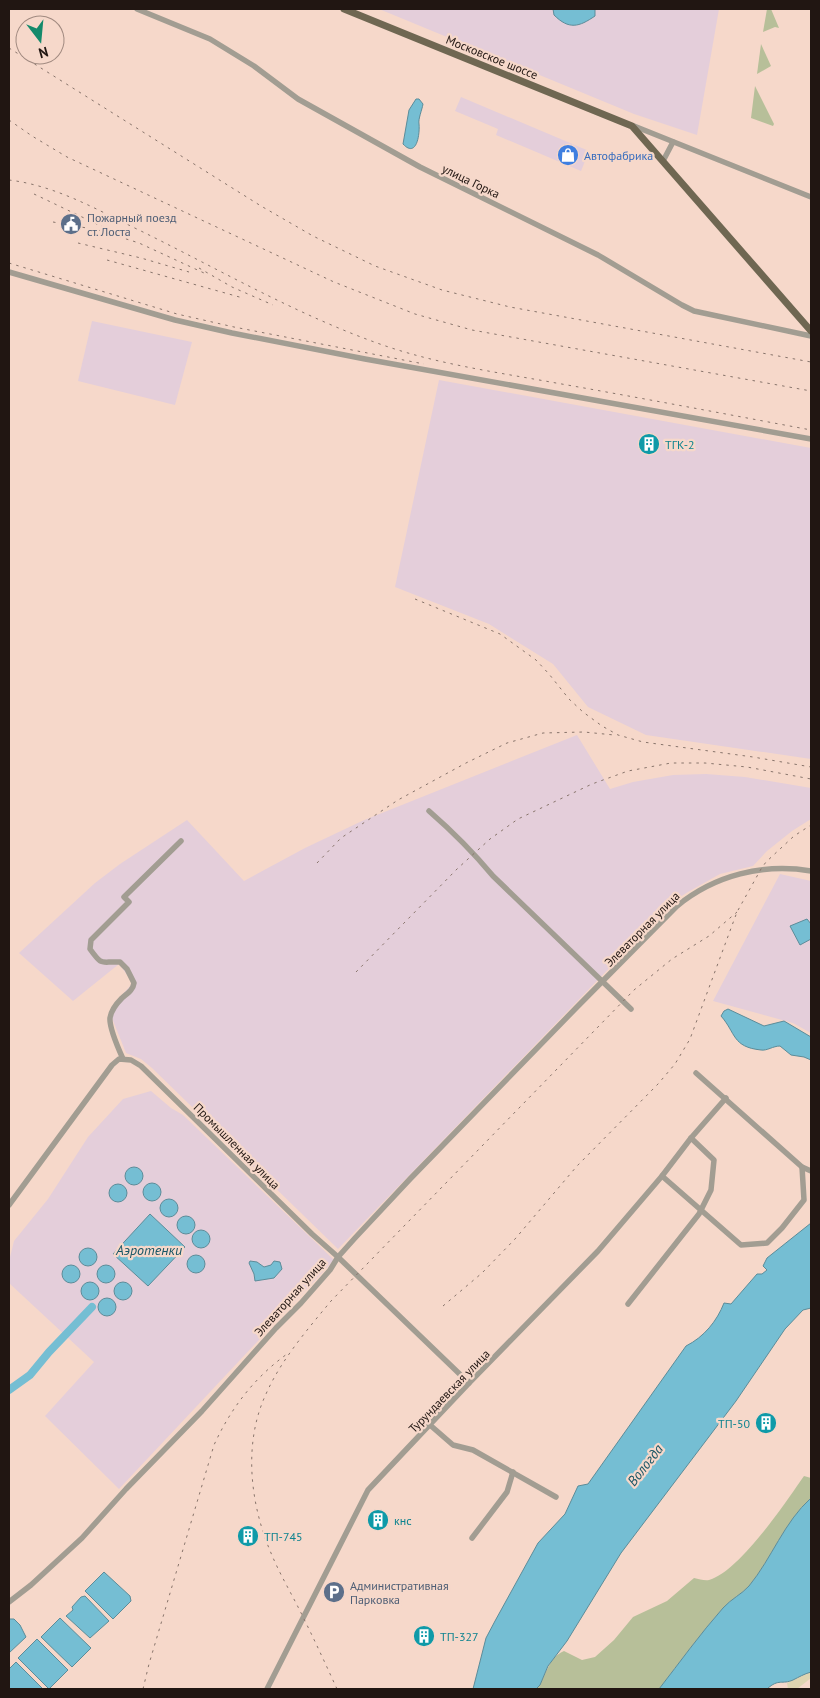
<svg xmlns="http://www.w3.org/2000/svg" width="820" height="1698" font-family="'PT Sans',sans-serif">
  <rect width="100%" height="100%" fill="#f6d8ca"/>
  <g fill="#e4ceda">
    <polygon points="379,9 719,9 697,135 634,114"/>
    <polygon points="461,97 589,151 581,171 496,135 498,129 455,111"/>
    <polygon points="92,321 192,342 175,405 78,381"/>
    <polygon points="439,380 811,448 811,759 646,735 588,707 553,664 489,624 395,587"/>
    <polygon points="577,735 610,789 633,782 673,775 706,774 745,777 811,788 811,819 792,831 767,851 753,866 720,874 688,892 674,901 338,1249 152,1068 141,1059 126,1053 110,1013 118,999 133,983 119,964 73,1001 19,953 95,883 120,864 187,820 244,881 305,848 362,821"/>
    <polygon points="780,874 811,881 811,1033 793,1023 713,1001"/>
    <polygon points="151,1091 171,1108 183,1115 334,1260 119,1489 45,1416 94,1362 9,1283 9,1261 14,1241 48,1199 88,1137 123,1099"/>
  </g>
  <g fill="#b7bf99">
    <polygon points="767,9 771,9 779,28 775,27 763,32"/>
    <polygon points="761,44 771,66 757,74"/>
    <polygon points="755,86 774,124 773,126 751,118"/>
    <path d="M804,1476L811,1478V1498C784,1522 772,1558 749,1586C742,1594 731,1599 723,1608C700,1634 680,1662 659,1689H536C547,1677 547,1658 564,1651L582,1660L595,1657L614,1640L633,1617L667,1601L694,1578C699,1579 705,1581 709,1580C739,1572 786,1502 804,1476Z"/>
  </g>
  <polygon fill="#dfd5b1" points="811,1672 811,1678 797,1689 788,1689 787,1683"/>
  <g fill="#75bed3" stroke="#5c8c99">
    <path d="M553,9H595V16C579,27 569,30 554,15Z"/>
    <path d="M416,99H419L423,104C422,110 418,119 419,124C420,133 417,159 403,144L409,110Z"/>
    <polygon points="807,919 811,924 811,939 800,945 790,926"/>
    <path d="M728,1009L764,1026L784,1021L811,1037V1060L804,1057L791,1055L780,1046C773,1046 767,1051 761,1050C732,1047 736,1033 721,1016L724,1011Z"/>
    <circle cx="134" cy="1176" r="9"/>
    <circle cx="152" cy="1192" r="9"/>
    <circle cx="118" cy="1193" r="9"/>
    <circle cx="169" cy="1208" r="9"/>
    <polygon points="150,1214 185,1247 148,1286 113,1254"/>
    <circle cx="186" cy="1225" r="9"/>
    <path d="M811,1223V1308L803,1310L785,1329L736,1401L621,1553L567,1641L548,1666L540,1685L536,1689H473L486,1638L495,1621L538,1543L565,1514L578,1486L588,1484L686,1346C704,1337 717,1321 724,1303L731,1304L757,1274H762L767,1270L763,1266L767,1258Z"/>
    <circle cx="201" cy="1239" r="9"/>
    <circle cx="88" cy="1257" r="9"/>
    <circle cx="196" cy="1264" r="9"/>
    <polygon points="250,1261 257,1262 264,1267 271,1265 274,1261 280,1262 282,1269 274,1278 255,1281 254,1274 249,1263"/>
    <circle cx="71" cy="1274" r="9"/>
    <circle cx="106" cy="1274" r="9"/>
    <circle cx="123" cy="1291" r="9"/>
    <circle cx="90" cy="1291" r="9"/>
    <circle cx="107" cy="1307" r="9"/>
    <path d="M811,1498V1672C804,1674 799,1677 793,1680C782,1685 779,1678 767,1689H659C680,1662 700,1634 723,1608C731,1599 742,1594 749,1586C772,1558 784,1522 811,1498Z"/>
    <polygon points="104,1572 130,1596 131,1601 113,1619 85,1591"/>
    <polygon points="85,1596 109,1621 90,1638 66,1616 73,1610 72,1607 81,1597"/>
    <polygon points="60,1618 91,1648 72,1667 41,1637"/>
    <polygon points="9,1619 14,1619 20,1625 26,1637 9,1653"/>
    <polygon points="37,1639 68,1670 49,1689 18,1658"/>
    <polygon points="16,1662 43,1689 9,1689 9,1669"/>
  </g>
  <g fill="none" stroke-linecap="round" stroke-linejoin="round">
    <polyline stroke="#75bed3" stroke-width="8" points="9,1390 30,1375 49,1352 92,1307"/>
    <g stroke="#a29d92" stroke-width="5.5">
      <polyline points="137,9 210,39 254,66 298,99 420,167 598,255 682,305 694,311 811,336"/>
      <polyline points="634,126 811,197"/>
      <polyline points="663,161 673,142"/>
      <polyline points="9,272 175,320 232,333 365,359 811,439"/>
      <path d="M429,811C452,831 473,852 493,876L631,1009"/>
      <path d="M123,1059C119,1050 109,1028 110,1018C111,1011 117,1003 122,998C128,993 133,990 134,983L127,969L120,962C100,961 103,967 90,949L91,940L129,902L124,897L181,841"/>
      <polyline points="696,1073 802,1167 811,1171"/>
      <polyline points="662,1176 741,1245 767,1243 782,1228 804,1200 802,1167"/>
      <polyline points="9,1205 112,1065 119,1059 131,1060 141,1066 312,1234 338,1257 469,1383"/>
      <polyline points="628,1304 699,1214 711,1190 714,1160 691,1138"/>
      <polyline points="430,1425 453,1445 473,1450 556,1497"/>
      <polyline points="472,1538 507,1492 513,1472"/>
      <path d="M9,1602L31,1585L82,1538L126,1489L202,1411L276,1328L301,1303L330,1270L338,1257L355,1238L410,1179L577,1007L677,906C715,875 763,863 811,871"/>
      <polyline points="267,1689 368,1490 469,1383 598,1251 662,1176 691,1138 726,1098"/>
    </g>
    <polyline stroke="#6f6752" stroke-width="7" points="344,9 632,126 811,331"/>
    <g stroke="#88746b" stroke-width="1" stroke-dasharray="2.5 5" stroke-linecap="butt">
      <polyline points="9,48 261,206 313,236 375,266 442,290 510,307 811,362"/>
      <polyline points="9,120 32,136 67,157 334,282 415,314 472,330 811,391"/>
      <path d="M9,180C58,186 99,211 143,232C220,270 296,314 377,343C435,364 496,372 556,383C641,398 726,414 811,430"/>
      <polyline points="34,194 105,228"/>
      <polyline points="53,222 98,230 139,243 204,273"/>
      <polyline points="78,243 141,258 189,272"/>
      <polyline points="107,260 243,298"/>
      <polyline points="9,263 177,314 234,327 424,364"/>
      <polyline points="199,268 232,287 273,305"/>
      <polyline points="415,599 500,634 536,660 549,674 569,699 583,712 602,726 618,735 643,742 753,757 811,767"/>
      <polyline points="317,863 341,838 398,800 466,763 507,743 543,733 584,732 614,735"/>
      <polyline points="356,972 457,869 490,839 518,819 592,784 628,771 671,763 705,763 747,767 811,779"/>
      <polyline points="443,1306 482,1273 515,1239 577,1166 658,1084 675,1064 690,1039 737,912 761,869 766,862 794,836 811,825"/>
      <path d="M143,1689L149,1664L214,1445C231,1408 254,1378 287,1354"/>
      <path d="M337,1689C326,1665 315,1641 303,1617C293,1596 280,1575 271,1553C250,1504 243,1443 266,1394C281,1360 307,1330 331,1301L634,990L672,959L709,936L737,912"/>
    </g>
  </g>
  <defs>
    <g id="shop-disc" transform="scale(1.125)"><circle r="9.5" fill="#3f7fe0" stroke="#f6d8ca"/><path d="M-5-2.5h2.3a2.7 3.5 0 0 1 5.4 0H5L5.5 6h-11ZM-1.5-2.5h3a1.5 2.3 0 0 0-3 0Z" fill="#fff"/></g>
    <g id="civic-disc" transform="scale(1.125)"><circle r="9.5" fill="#5c6f8a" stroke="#f6d8ca"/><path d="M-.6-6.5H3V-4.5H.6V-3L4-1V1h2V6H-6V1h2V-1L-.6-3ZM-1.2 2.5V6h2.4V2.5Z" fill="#fff"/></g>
    <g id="building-disc" transform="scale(1.125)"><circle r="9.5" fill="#0f9aa8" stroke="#f6d8ca"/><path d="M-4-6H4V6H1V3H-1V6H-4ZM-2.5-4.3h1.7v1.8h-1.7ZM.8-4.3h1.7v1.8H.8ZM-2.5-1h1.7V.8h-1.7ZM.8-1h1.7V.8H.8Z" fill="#fff"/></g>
    <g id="parking-disc" transform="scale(1.125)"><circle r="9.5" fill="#5c6f8a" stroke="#f6d8ca"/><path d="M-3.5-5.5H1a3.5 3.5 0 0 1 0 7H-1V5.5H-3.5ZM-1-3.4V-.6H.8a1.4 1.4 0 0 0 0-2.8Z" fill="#fff"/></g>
  </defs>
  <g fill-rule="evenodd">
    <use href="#shop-disc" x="568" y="155"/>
    <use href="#civic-disc" x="71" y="224"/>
    <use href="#building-disc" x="649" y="444"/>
    <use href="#building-disc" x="766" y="1423"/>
    <use href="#building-disc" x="378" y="1520"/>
    <use href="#building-disc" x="248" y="1536"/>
    <use href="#parking-disc" x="334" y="1592"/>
    <use href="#building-disc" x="424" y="1636"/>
  </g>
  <g text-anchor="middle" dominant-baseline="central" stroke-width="4.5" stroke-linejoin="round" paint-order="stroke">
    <g font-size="12" fill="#211612" stroke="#f6d8ca">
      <text transform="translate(492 57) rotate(22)">Московское шоссе</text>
      <text transform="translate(471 181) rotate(26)">улица Горка</text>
      <text transform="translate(642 929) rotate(-45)">Элеваторная улица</text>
      <text transform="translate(237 1146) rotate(45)">Промышленная улица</text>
      <text transform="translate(290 1297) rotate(-48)">Элеваторная улица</text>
      <text transform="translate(449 1391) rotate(-46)">Турундаевская улица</text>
    </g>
    <g font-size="12" fill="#366cbe" stroke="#f6d8ca" text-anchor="start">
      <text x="584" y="155">Автофабрика</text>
    </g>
    <g font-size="12" fill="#4e5e75" stroke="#f6d8ca" text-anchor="start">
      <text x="87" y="217">Пожарный поезд<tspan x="87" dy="14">ст. Лоста</tspan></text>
      <text x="350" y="1585">Административная<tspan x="350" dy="14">Парковка</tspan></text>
    </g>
    <g font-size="12" fill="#0d838f" stroke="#f6d8ca" text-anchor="start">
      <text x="665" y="444">ТГК-2</text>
      <text x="750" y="1423" text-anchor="end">ТП-50</text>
      <text x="394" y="1520">кнс</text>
      <text x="264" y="1536">ТП-745</text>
      <text x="440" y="1636">ТП-327</text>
    </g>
    <g font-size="14" font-style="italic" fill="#185565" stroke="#f6d8ca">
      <text x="149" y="1250">Аэротенки</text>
      <text transform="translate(645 1465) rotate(-52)">Вологда</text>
    </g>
  </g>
  <rect width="820" height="1698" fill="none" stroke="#211612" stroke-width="20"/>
  <g transform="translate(40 40) rotate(164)"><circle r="24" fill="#f6d8ca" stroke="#a18a80"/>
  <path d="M0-4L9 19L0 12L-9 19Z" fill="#148a6b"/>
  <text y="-8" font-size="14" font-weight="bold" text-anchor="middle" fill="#211612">N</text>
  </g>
</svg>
